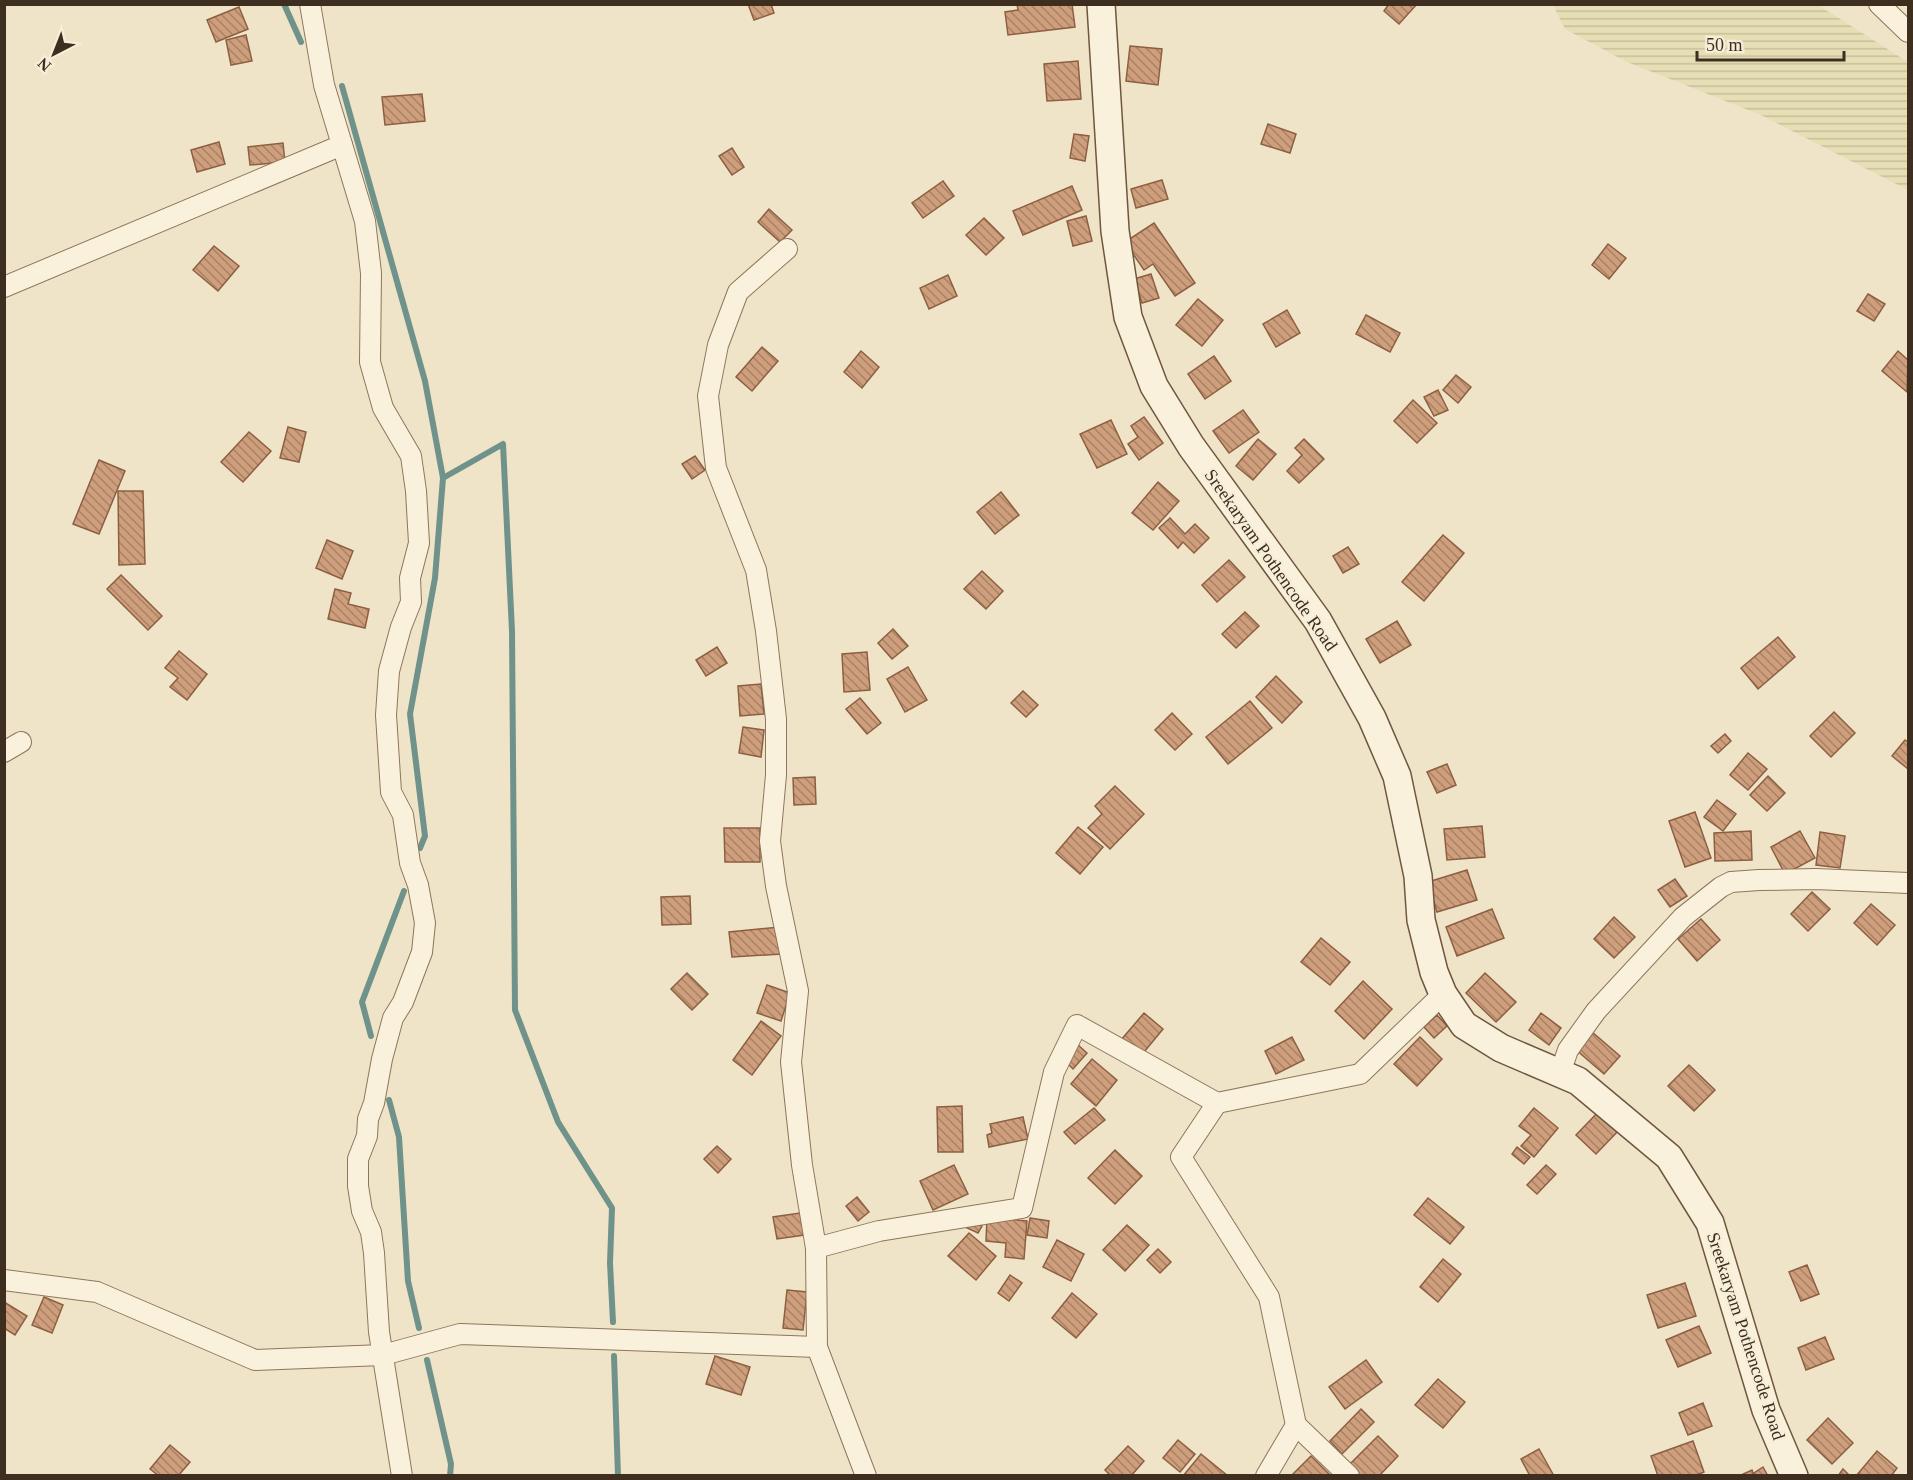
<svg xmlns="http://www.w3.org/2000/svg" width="1913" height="1480" font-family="Georgia,serif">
  <defs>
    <pattern id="farmland-rules" width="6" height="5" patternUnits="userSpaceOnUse" patternTransform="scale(1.5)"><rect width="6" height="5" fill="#e6deb5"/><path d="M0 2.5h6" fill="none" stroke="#c6bf9b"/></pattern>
    <pattern id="building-back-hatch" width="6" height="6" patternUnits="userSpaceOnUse" patternTransform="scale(1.5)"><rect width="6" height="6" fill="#cf9f7d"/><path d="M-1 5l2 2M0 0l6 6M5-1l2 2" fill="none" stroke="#a98266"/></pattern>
  </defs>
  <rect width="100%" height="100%" fill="#f0e4c8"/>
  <polygon fill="url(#farmland-rules)" points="1553,5 1818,5 1908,62 1908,190 1763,116 1627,62 1565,29"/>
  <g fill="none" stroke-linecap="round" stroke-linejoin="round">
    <g stroke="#6f938a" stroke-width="6">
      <polyline points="284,4 301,42"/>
      <polyline points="342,86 425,381 443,478 503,444 512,631 515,1010 558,1122 612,1208 610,1263 613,1322"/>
      <polyline points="420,848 425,836 410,714 435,578 443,478"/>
      <polyline points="371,1036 362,1002 404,891"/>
      <polyline points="389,1100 399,1137 408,1281 419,1328"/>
      <polyline points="614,1356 618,1476"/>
      <polyline points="427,1360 451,1464 450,1476"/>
    </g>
  </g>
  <g fill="url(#building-back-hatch)" stroke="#8d5f41" stroke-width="1.5">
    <polygon points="748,4 771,4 774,13 754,20"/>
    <polygon points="1017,4 1072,4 1075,27 1008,35 1005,12 1018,10"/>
    <polygon points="1389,4 1417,4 1399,24 1384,11"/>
    <polygon points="239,7 248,29 216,42 207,20"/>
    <polygon points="246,35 252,61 231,65 226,40"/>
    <polygon points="1130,46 1162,49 1158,85 1126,81"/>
    <polygon points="1078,61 1081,99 1047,101 1044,64"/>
    <polygon points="422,94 425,121 385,125 382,97"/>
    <polygon points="1268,124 1296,134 1290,153 1261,144"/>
    <polygon points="1074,134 1089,136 1085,161 1070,158"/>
    <polygon points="219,142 225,164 197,172 191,150"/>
    <polygon points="283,143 285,162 250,165 248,147"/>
    <polygon points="732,148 744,167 732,175 719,156"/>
    <polygon points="1162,180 1168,199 1136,208 1131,189"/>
    <polygon points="943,181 954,196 923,218 912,203"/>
    <polygon points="1072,186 1082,210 1023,235 1013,211"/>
    <polygon points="769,209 792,230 780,242 758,222"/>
    <polygon points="1086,216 1092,241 1073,246 1067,221"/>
    <polygon points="984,218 1004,238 986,255 966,235"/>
    <polygon points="1154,223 1195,283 1175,296 1153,264 1144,270 1125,242"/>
    <polygon points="1608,244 1626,258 1609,279 1592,265"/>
    <polygon points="214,246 239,266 218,291 193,270"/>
    <polygon points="1151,274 1159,298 1142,303 1134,279"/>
    <polygon points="948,275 957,296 929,309 920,288"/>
    <polygon points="1868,294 1885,304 1874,321 1857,311"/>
    <polygon points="1198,299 1223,320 1202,346 1176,325"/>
    <polygon points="1287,310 1300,333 1276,347 1263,324"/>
    <polygon points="1366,315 1400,333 1390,352 1356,334"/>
    <polygon points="762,347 778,361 752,391 736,377"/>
    <polygon points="861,351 879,367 862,388 844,372"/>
    <polygon points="1898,351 1908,360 1907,392 1882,371"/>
    <polygon points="1214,356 1231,381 1205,399 1188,374"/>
    <polygon points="1456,375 1471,387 1458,403 1443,390"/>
    <polygon points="1438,390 1448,410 1434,416 1424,397"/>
    <polygon points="1413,400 1437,423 1417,443 1394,421"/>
    <polygon points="1243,410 1259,432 1229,453 1213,431"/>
    <polygon points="1144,417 1163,443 1139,460 1128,444 1138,437 1131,426"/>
    <polygon points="1111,420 1127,454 1097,468 1080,434"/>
    <polygon points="288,427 306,432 299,462 280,458"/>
    <polygon points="249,432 271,451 243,482 221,462"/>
    <polygon points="1258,439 1276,454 1253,480 1236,466"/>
    <polygon points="1304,439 1324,459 1299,483 1287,471 1302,455 1295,448"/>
    <polygon points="695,456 705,470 692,479 682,464"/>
    <polygon points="99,460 125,471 99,534 73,524"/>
    <polygon points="1158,482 1179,501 1153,530 1132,513"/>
    <polygon points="118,491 143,491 145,564 119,565"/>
    <polygon points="1001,492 1019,515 995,534 977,512"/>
    <polygon points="1170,518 1185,534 1195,524 1209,538 1194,553 1183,542 1178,548 1159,528"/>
    <polygon points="1443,535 1464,553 1424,601 1402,582"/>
    <polygon points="327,540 353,551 342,579 316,568"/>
    <polygon points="1348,547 1359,564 1343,573 1333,556"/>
    <polygon points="1229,560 1245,577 1217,602 1202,585"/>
    <polygon points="982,571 1003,591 986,609 964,589"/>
    <polygon points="121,575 162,616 148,630 107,589"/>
    <polygon points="335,589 351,593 348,604 369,609 365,628 328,619"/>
    <polygon points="1245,612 1259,626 1236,648 1222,634"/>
    <polygon points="1397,621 1411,645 1380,663 1366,639"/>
    <polygon points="893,629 908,646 892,659 878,643"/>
    <polygon points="1778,637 1795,657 1758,689 1741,668"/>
    <polygon points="717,647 727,663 706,676 696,660"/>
    <polygon points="179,651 207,674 187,700 170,687 178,678 165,668"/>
    <polygon points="867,652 870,690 844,692 842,654"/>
    <polygon points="908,667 927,700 905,712 887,679"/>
    <polygon points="1276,676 1302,702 1282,723 1256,697"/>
    <polygon points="761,684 764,714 740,716 738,686"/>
    <polygon points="1023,691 1038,705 1026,717 1011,703"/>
    <polygon points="860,698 881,723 867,734 846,709"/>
    <polygon points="1250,701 1272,728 1228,764 1206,737"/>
    <polygon points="1834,712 1855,733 1831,757 1810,736"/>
    <polygon points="1172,713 1192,734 1175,750 1155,730"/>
    <polygon points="743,727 764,730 761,757 739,753"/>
    <polygon points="1725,734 1731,741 1718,753 1711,746"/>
    <polygon points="1905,740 1908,742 1908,769 1892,756"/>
    <polygon points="1748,753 1767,769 1748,790 1730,775"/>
    <polygon points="1447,764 1456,785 1437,793 1427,772"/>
    <polygon points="1768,776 1785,793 1767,811 1750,795"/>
    <polygon points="815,777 816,804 794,805 793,778"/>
    <polygon points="1115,786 1144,814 1110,849 1088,828 1102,814 1095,806"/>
    <polygon points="1717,800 1736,814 1723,831 1704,817"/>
    <polygon points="1695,812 1711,858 1685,867 1669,821"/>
    <polygon points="1482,826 1485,857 1447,860 1444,829"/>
    <polygon points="1078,827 1103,847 1080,874 1056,853"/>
    <polygon points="724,828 760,828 760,862 725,862"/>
    <polygon points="1751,831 1752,860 1715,861 1714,833"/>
    <polygon points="1800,831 1815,858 1785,874 1771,847"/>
    <polygon points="1820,832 1845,836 1840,868 1816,865"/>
    <polygon points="1467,870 1477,900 1437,912 1428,882"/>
    <polygon points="1675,879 1687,896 1670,907 1658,890"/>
    <polygon points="1812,892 1830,909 1808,931 1791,914"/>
    <polygon points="690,896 691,924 662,925 661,897"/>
    <polygon points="1871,904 1895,925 1877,945 1854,923"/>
    <polygon points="1492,909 1504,938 1457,956 1446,927"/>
    <polygon points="1614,917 1635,937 1614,958 1594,939"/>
    <polygon points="1701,919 1720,940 1697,961 1678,939"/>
    <polygon points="779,927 782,954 732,957 729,932"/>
    <polygon points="1321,938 1350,962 1330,985 1301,962"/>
    <polygon points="687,973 708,994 692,1010 671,989"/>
    <polygon points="1485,973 1516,1002 1496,1022 1466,993"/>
    <polygon points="1363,981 1392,1009 1364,1039 1335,1011"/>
    <polygon points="767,985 790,993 781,1021 757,1013"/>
    <polygon points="1144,1013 1163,1029 1140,1057 1121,1040"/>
    <polygon points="1541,1013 1561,1028 1549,1045 1529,1030"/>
    <polygon points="1437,1015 1447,1026 1434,1038 1424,1027"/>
    <polygon points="761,1021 781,1036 752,1075 733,1060"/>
    <polygon points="1591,1031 1620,1056 1604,1074 1575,1049"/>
    <polygon points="1292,1037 1304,1060 1276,1074 1265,1051"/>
    <polygon points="1420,1037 1442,1059 1417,1086 1394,1064"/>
    <polygon points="1077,1044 1087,1053 1073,1069 1063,1059"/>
    <polygon points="1092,1059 1117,1080 1096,1106 1071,1084"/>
    <polygon points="1689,1065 1715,1090 1694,1111 1668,1086"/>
    <polygon points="962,1106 963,1152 938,1152 937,1107"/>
    <polygon points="1094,1108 1105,1120 1075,1144 1064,1132"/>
    <polygon points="1534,1108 1558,1128 1534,1157 1521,1146 1531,1135 1519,1126"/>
    <polygon points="1601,1109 1621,1128 1596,1154 1576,1135"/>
    <polygon points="1023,1117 1028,1139 989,1147 987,1135 992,1133 990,1124"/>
    <polygon points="717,1146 731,1159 718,1173 704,1159"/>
    <polygon points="1517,1147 1530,1157 1524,1164 1512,1154"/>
    <polygon points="1115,1150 1142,1176 1115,1204 1088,1178"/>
    <polygon points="954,1165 968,1194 933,1210 920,1181"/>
    <polygon points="1546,1165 1556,1174 1537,1194 1527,1185"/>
    <polygon points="857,1197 869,1212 858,1221 846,1206"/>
    <polygon points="1428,1198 1464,1227 1450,1244 1414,1215"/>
    <polygon points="800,1213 804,1235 777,1239 773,1217"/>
    <polygon points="987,1217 1027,1221 1024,1259 1005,1257 1006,1243 986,1241"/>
    <polygon points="1030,1218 1049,1221 1047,1238 1027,1235"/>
    <polygon points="969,1219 982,1226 978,1233 965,1227"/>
    <polygon points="1127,1225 1149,1245 1125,1271 1103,1250"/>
    <polygon points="969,1233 996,1256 976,1280 948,1256"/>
    <polygon points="1057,1240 1084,1254 1071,1281 1043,1267"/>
    <polygon points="1158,1249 1171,1262 1160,1273 1147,1260"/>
    <polygon points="1443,1259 1461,1274 1438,1302 1420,1287"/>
    <polygon points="1807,1265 1819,1294 1801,1301 1789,1272"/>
    <polygon points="1010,1275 1022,1283 1009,1301 998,1293"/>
    <polygon points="1685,1283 1696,1316 1658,1328 1647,1295"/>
    <polygon points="787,1290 807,1292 803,1330 783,1328"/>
    <polygon points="1072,1293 1097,1314 1076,1338 1052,1318"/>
    <polygon points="44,1297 63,1305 52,1333 32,1325"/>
    <polygon points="4,1302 27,1316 15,1335 4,1328"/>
    <polygon points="1699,1326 1711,1353 1678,1367 1666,1340"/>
    <polygon points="1825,1337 1834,1359 1806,1370 1798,1348"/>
    <polygon points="715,1356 750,1367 741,1395 706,1384"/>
    <polygon points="1366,1360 1382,1382 1345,1409 1329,1387"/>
    <polygon points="1438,1379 1465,1402 1443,1428 1415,1405"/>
    <polygon points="1703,1403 1712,1426 1688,1435 1679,1413"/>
    <polygon points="1361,1409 1374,1422 1342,1454 1330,1441"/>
    <polygon points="1828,1418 1853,1443 1832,1464 1807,1440"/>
    <polygon points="1378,1436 1398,1456 1379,1476 1360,1476 1349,1465"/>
    <polygon points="1178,1440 1195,1454 1180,1472 1163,1458"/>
    <polygon points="1693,1441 1704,1472 1694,1476 1658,1476 1651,1456"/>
    <polygon points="170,1445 190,1462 178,1476 159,1476 150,1469"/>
    <polygon points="1128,1446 1144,1461 1131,1476 1111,1476 1105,1470"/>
    <polygon points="1539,1449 1554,1476 1530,1476 1521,1459"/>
    <polygon points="1877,1451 1897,1468 1891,1476 1856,1476"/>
    <polygon points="1201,1454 1228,1476 1183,1476"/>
    <polygon points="1311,1456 1331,1476 1295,1476 1293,1474"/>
    <polygon points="1763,1467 1768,1476 1756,1476 1754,1473"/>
    <polygon points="1843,1469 1850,1476 1838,1476"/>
    <polygon points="1752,1470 1754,1476 1739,1476"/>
  </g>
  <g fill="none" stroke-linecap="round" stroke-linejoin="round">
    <g stroke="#8d765c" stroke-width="22">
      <g id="minor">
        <polyline points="310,4 324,85 365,221 371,273 370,362 383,408 411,456 416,491 419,543 410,578 411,602 401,627 389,671 386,715 391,792 403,815 410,863 418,885 425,923 422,952 403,1002 393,1018 382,1059 374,1103 368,1119 367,1136 358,1159 358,1186 362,1211 371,1232 374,1253 379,1332 402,1476"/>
        <polyline points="1879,4 1908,32"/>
        <polyline points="787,249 738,292 718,345 708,396 716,468 756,570 766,631 776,719 776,775 770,841 776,886 798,991 791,1062 802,1165 816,1248 817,1347 866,1476"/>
        <polyline points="4,287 342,145"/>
        <polyline points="4,752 21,742"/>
        <polyline points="1560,1073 1568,1050 1596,1011 1683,917 1721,887 1731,882 1759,880 1816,879 1908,883"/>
        <polyline points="1217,1103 1181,1157 1269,1297 1296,1425 1349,1476"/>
        <polyline points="816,1248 879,1231 1022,1208 1054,1072 1077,1025 1217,1103 1360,1074 1443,994"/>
        <polyline points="4,1280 97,1292 255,1360 383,1355 460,1334 817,1347"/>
        <polyline points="1266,1476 1296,1425"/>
      </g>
    </g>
    <g stroke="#6f573f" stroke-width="30">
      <polyline id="secondary" points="1101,4 1115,231 1128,317 1154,386 1191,446 1318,621 1372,718 1397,776 1418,876 1421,920 1434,972 1443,994 1464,1025 1501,1048 1578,1081 1669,1157 1710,1223 1766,1410 1794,1476"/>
    </g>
    <use href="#minor" stroke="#faf1dc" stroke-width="20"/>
    <use href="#secondary" stroke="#faf1dc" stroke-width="27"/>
  </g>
  <g text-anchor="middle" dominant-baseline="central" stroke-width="5" stroke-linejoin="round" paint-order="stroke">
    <g font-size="18" fill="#3d2e20" stroke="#f7eed8">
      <text transform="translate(1271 560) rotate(55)">Sreekaryam Pothencode Road</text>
      <text transform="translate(1746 1336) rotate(72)">Sreekaryam Pothencode Road</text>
    </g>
  </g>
  <rect width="1913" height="1480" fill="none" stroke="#3d2e20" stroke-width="12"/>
  <g transform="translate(54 54) rotate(222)" stroke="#f7eed8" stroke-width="4.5" paint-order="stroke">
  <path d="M0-4.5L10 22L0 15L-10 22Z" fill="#3d2e20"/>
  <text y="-9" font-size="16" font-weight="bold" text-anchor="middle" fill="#3d2e20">N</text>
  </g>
  <path d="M1697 51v9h147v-9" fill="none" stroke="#3d2e20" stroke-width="3"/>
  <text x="1706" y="51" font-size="18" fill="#3d2e20" stroke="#f7eed8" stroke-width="4.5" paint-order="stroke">50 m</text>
</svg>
